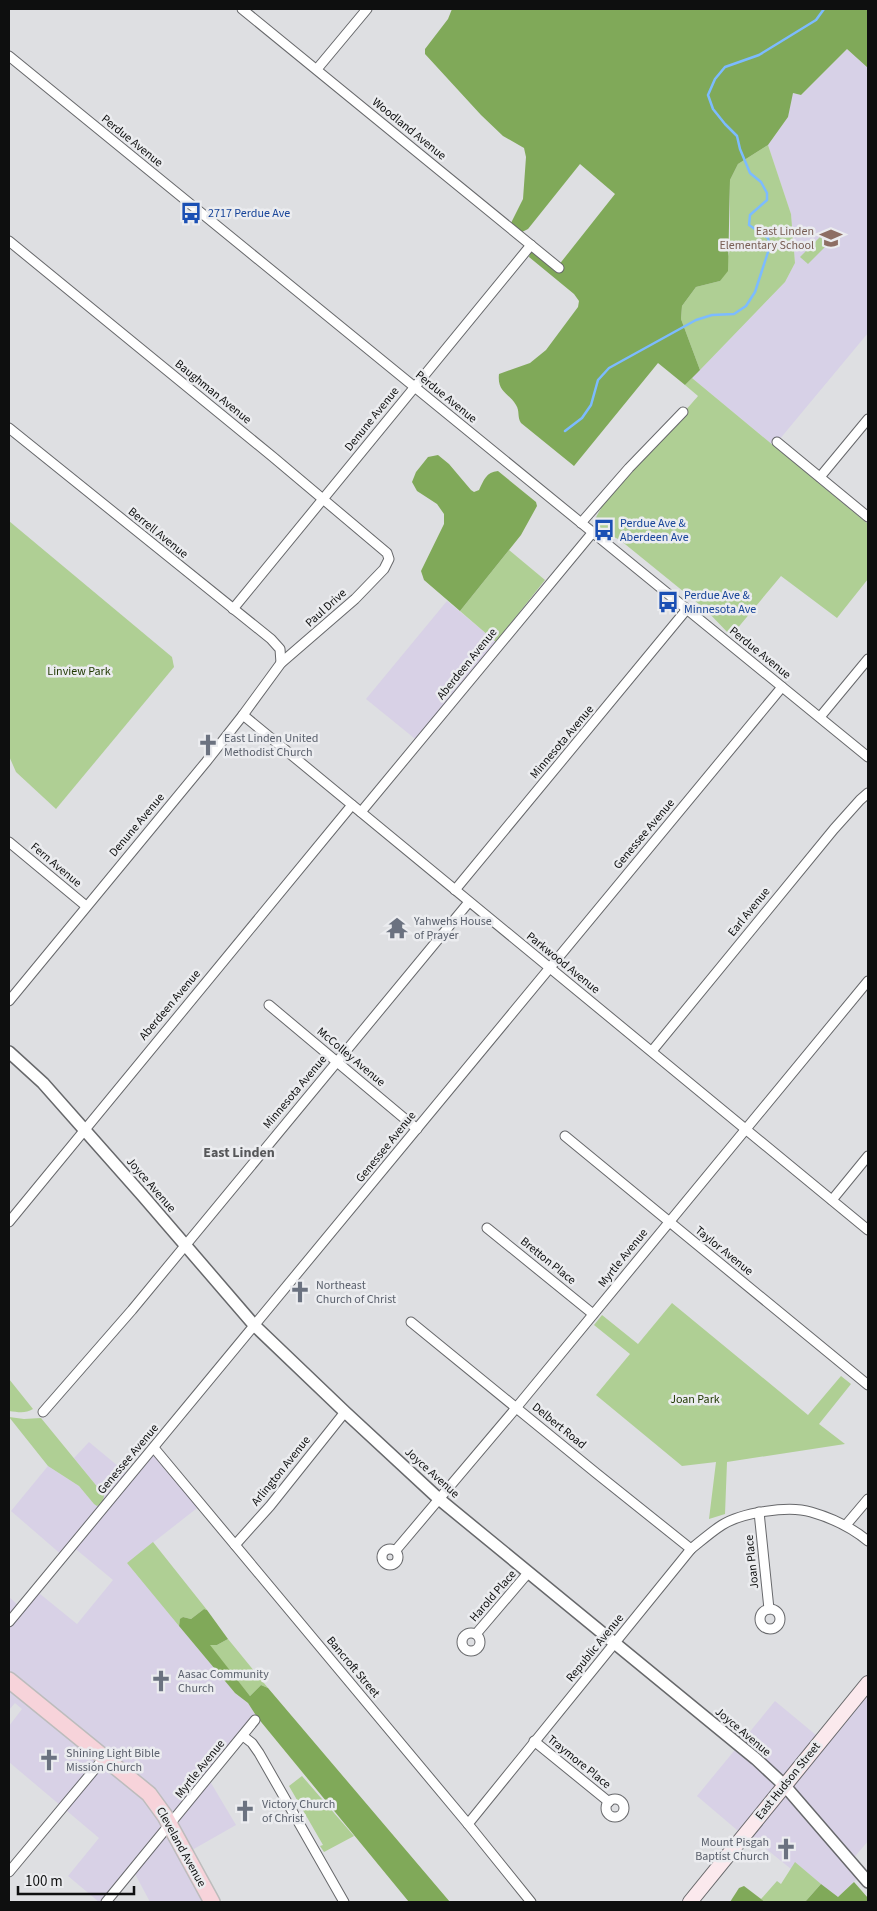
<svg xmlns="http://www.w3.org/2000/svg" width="877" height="1911" font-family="'Source Sans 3',sans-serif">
  <rect width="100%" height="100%" fill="#dedfe2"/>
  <g fill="#d8d1e6">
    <polygon points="447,601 500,645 419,742 366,699"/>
    <polygon points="89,1442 130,1476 152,1449 201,1505 127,1563 235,1693 248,1703 257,1717 208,1778 236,1825 185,1854 212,1902 150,1902 133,1870 106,1902 99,1902 68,1876 99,1838 9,1762 9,1726 22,1709 15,1703 9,1710 9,1597 19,1606 34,1589 77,1624 113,1580 72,1546 63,1556 11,1511 48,1466 79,1486 94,1504 104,1495 74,1458"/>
    <polygon points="868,1682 868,1841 852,1860 862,1874 837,1898 796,1863 791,1869 754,1839 737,1830 697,1796 775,1701 822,1740"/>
  </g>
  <polygon fill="#d7d1e7" points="847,49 868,68 868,333 774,446 692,378 785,282 795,263 791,214 768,145 788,117 792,93 801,95"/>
  <g fill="#afcf94">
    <polygon points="768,145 791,214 795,263 785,282 700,370 681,319 682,306 696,287 720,281 730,250 730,180 738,164"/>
    <polygon points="820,237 828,244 808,264 800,257"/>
    <path d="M692,378L868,524V579L837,618L781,576L731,636L705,609L620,540L604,532L595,521C598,501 680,418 698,396L685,385Z"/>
    <polygon points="9,521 172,657 174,667 56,809 16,772 9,756"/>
    <polygon points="509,550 545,580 496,642 460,611"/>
    <polygon points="672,1303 808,1415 841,1376 851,1384 819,1424 845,1444 727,1462 725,1514 709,1519 716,1462 682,1466 596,1395 630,1354 594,1325 602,1315 638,1344"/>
    <path d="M9,1379L33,1409C25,1414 18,1412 9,1411Z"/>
    <polygon points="9,1417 24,1419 41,1418 104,1495 103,1502 97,1506 94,1504 79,1486 48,1466"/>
    <polygon points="153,1542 207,1610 204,1609 191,1619 183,1617 180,1620 179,1626 127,1563"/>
    <polygon points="228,1639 268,1688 261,1685 250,1696 209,1645 217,1645"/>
    <polygon points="302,1776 354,1836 324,1852 320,1846 323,1845 289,1786"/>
    <polygon points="795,1862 821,1884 805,1902 765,1902 761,1899 777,1881 781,1884"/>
  </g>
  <g fill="#80a959">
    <path d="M452,9H868V68L847,49L801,95L793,93L788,117L768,145L738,164L730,180L728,271L720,281L696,287L682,306L681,319L700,370L685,385L658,363L574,466L521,423C517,417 520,411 516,405C508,392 497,392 499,374L530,363L546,350L578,307L579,301L574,294L529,257L531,251L558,266L615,194L580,164L528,229L522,232L511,223L523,199L526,157L524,148L503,136L481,115L425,54V49L448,19Z"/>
    <path d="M438,455L449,464L471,490L474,492L479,490C484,480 486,472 498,471L536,502L537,506L521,535L460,611L424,580L421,571L444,524V514L437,504L417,491L412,482L416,472L428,457Z"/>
    <polygon points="204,1609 207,1610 228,1639 217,1645 210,1645 250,1696 261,1685 268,1688 450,1902 409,1902 257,1717 248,1703 235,1693 179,1626 180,1619 183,1617 191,1619"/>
    <polygon points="854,1882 868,1898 868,1902 805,1902 821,1884 838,1897"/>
    <polygon points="744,1886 765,1902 730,1902 739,1888"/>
  </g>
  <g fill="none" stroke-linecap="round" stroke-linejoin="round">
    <polyline stroke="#7cbbff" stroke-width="2.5" points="565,431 582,418 591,405 598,380 609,368 696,320 712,315 734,314 746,306 755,292 770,246 768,238 749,225 750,215 767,200 767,193 761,182 750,173 740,149 737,136 725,124 713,109 708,95 715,79 725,67 759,55 816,20 824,9"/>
    <g stroke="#67686b" stroke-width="11">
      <g id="minor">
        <polyline points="242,9 559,268"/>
        <polyline points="9,56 868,757"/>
        <polyline points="317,69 367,9"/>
        <polyline points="9,241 273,457 387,553 389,559 384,569 355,599 281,663 243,715 206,762 9,1001"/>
        <polyline points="9,428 271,639 280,649 281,663"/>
        <polyline points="777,442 868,517"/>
        <polyline points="820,477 868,419"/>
        <polyline points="581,523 629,468 683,412"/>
        <polyline points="233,609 531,245"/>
        <polyline points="243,715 868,1230"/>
        <polyline points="820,717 868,659"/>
        <polyline points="361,812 593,532"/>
        <polyline points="9,842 86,906"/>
        <polyline points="455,890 687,609"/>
        <polyline points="269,1005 417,1129"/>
        <polyline points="652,1051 834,829 860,800 868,793"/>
        <polyline points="565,1136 868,1385"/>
        <polyline points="832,1200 868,1156"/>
        <polyline points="9,1222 352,805"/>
        <polyline points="487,1228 593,1314"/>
        <polyline points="411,1322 596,1473 691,1549"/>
        <polyline points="43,1412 132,1310 469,902"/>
        <polyline points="154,1448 468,1824 531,1902"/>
        <polyline points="759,1512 769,1609"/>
        <polyline points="846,1525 868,1499"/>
        <polyline points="235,1545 270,1506 345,1412"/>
        <circle cx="390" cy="1557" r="8"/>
        <polyline points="396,1550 516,1408 868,981"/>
        <circle cx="770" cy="1619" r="10"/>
        <polyline points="9,1622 782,687"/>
        <circle cx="471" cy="1642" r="9"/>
        <polyline points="476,1634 528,1573"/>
        <polyline points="243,1736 252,1743 259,1753 344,1902"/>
        <polyline points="534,1741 609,1802"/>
        <circle cx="615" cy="1808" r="9"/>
        <path d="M468,1824L691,1549C701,1541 711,1532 722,1525C741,1513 788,1505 811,1512C832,1518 851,1527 868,1541"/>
        <polyline points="9,1872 104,1758"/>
        <polyline points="106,1902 255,1720"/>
      </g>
    </g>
    <g stroke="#67686b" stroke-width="14">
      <polyline id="tertiary" points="9,1052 43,1083 143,1196 254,1325 345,1412 439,1499 756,1759 785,1786 868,1882"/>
    </g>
    <g stroke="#67686b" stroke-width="16">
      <polyline id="secondary" points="690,1902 868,1683"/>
    </g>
    <g stroke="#bcbcbc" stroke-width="18">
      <polyline id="primary" points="9,1680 149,1794 165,1816 212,1902"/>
    </g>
    <use href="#minor" stroke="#fff" stroke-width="9"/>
    <use href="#tertiary" stroke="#fff" stroke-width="11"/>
    <use href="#secondary" stroke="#fbe9ed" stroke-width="14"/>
    <use href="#primary" stroke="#f7d3da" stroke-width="15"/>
  </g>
  <defs>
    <g id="bus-bare" transform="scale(1.725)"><path d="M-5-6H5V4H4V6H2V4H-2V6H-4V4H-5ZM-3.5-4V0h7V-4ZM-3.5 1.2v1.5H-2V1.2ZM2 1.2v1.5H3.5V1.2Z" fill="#1a4fb4" stroke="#ebecef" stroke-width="2.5" paint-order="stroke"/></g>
    <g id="school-bare" transform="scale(1.725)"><path d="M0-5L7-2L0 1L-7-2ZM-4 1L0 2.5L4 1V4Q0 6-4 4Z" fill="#8d6e63" stroke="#ebecef" stroke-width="2.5" paint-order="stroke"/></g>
    <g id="church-bare" transform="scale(1.725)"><path d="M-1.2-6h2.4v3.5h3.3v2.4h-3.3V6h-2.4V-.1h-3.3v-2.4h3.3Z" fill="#6b7280" stroke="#ebecef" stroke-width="2.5" paint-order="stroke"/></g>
    <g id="temple-bare" transform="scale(1.725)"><path d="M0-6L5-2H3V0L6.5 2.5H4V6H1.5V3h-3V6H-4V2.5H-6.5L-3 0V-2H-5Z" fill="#6b7280" stroke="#ebecef" stroke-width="2.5" paint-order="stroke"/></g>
  </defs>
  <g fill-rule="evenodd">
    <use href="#bus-bare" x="191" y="213"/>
    <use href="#school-bare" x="831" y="238"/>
    <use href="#bus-bare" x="604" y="530"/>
    <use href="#bus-bare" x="668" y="602"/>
    <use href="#church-bare" x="208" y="745"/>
    <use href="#temple-bare" x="397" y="928"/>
    <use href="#church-bare" x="300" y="1292"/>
    <use href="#church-bare" x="161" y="1681"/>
    <use href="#church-bare" x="49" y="1760"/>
    <use href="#church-bare" x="245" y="1811"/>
    <use href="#church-bare" x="786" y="1849"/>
  </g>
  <g text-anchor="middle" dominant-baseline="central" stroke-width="5" stroke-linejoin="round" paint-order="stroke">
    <g font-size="12" fill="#0e0f0f" stroke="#ebecef">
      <text transform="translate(409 129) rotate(39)">Woodland Avenue</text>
      <text transform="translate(132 141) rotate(39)">Perdue Avenue</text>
      <text transform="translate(213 392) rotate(39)">Baughman Avenue</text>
      <text transform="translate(446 397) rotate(39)">Perdue Avenue</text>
      <text transform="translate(372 419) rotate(-51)">Denune Avenue</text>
      <text transform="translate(158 533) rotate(39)">Berrell Avenue</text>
      <text transform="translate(326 608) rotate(-42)">Paul Drive</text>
      <text transform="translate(760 653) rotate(39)">Perdue Avenue</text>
      <text transform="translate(467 664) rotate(-51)">Aberdeen Avenue</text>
      <text transform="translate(562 742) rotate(-50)">Minnesota Avenue</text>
      <text transform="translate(137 825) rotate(-50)">Denune Avenue</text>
      <text transform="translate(644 834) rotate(-50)">Genessee Avenue</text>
      <text transform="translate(56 865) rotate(40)">Fern Avenue</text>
      <text transform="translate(749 912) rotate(-51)">Earl Avenue</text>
      <text transform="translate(563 963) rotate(39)">Parkwood Avenue</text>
      <text transform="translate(170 1005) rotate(-50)">Aberdeen Avenue</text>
      <text transform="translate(351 1057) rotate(40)">McColley Avenue</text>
      <text transform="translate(295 1092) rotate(-50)">Minnesota Avenue</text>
      <text transform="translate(386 1147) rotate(-51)">Genessee Avenue</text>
      <text transform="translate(151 1185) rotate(49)">Joyce Avenue</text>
      <text transform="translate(724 1251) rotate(39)">Taylor Avenue</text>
      <text transform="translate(623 1258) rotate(-51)">Myrtle Avenue</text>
      <text transform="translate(548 1261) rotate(39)">Bretton Place</text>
      <text transform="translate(559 1426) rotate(39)">Delbert Road</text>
      <text transform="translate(128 1459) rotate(-50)">Genessee Avenue</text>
      <text transform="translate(281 1471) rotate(-51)">Arlington Avenue</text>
      <text transform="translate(432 1473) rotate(42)">Joyce Avenue</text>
      <text transform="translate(752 1562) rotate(-96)">Joan Place</text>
      <text transform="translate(493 1596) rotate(-49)">Harold Place</text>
      <text transform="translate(595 1648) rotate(-51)">Republic Avenue</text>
      <text transform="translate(353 1667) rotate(50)">Bancroft Street</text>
      <text transform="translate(743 1732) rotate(40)">Joyce Avenue</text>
      <text transform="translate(579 1762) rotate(39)">Traymore Place</text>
      <text transform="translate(200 1769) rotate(-51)">Myrtle Avenue</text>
      <text transform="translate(788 1781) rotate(-51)">East Hudson Street</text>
      <text transform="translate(181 1847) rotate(61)">Cleveland Avenue</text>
    </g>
    <g font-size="12" fill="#164399" stroke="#ebecef" text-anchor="start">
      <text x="208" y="213">2717 Perdue Ave</text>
      <text x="620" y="523">Perdue Ave &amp;<tspan x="620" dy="14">Aberdeen Ave</tspan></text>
      <text x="684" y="595">Perdue Ave &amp;<tspan x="684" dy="14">Minnesota Ave</tspan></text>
    </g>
    <g font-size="12" fill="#785e54" stroke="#ebecef" text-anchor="end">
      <text x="814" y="231">East Linden<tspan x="814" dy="14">Elementary School</tspan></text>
    </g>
    <g font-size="12" fill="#1f3800" stroke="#ebecef">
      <text x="79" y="671">Linview Park</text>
      <text x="695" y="1399">Joan Park</text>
    </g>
    <g font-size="12" fill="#5b616d" stroke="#ebecef" text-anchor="start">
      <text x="224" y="738">East Linden United<tspan x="224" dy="14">Methodist Church</tspan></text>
      <text x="414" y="921">Yahwehs House<tspan x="414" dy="14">of Prayer</tspan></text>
      <text x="316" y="1285">Northeast<tspan x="316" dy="14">Church of Christ</tspan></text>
      <text x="178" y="1674">Aasac Community<tspan x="178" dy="14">Church</tspan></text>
      <text x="66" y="1753">Shining Light Bible<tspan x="66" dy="14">Mission Church</tspan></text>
      <text x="262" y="1804">Victory Church<tspan x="262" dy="14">of Christ</tspan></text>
      <text x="769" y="1842" text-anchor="end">Mount Pisgah<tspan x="769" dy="14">Baptist Church</tspan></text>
    </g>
    <g font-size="14" font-weight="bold" fill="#565759" stroke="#ebecef">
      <text x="239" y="1153">East Linden</text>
    </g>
  </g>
  <rect width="877" height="1911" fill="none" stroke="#0e0f0f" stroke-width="20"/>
  <path d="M18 1886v8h116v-8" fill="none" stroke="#0e0f0f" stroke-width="2.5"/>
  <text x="25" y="1886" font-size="15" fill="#0e0f0f" stroke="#ebecef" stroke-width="4" paint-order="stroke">100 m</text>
</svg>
